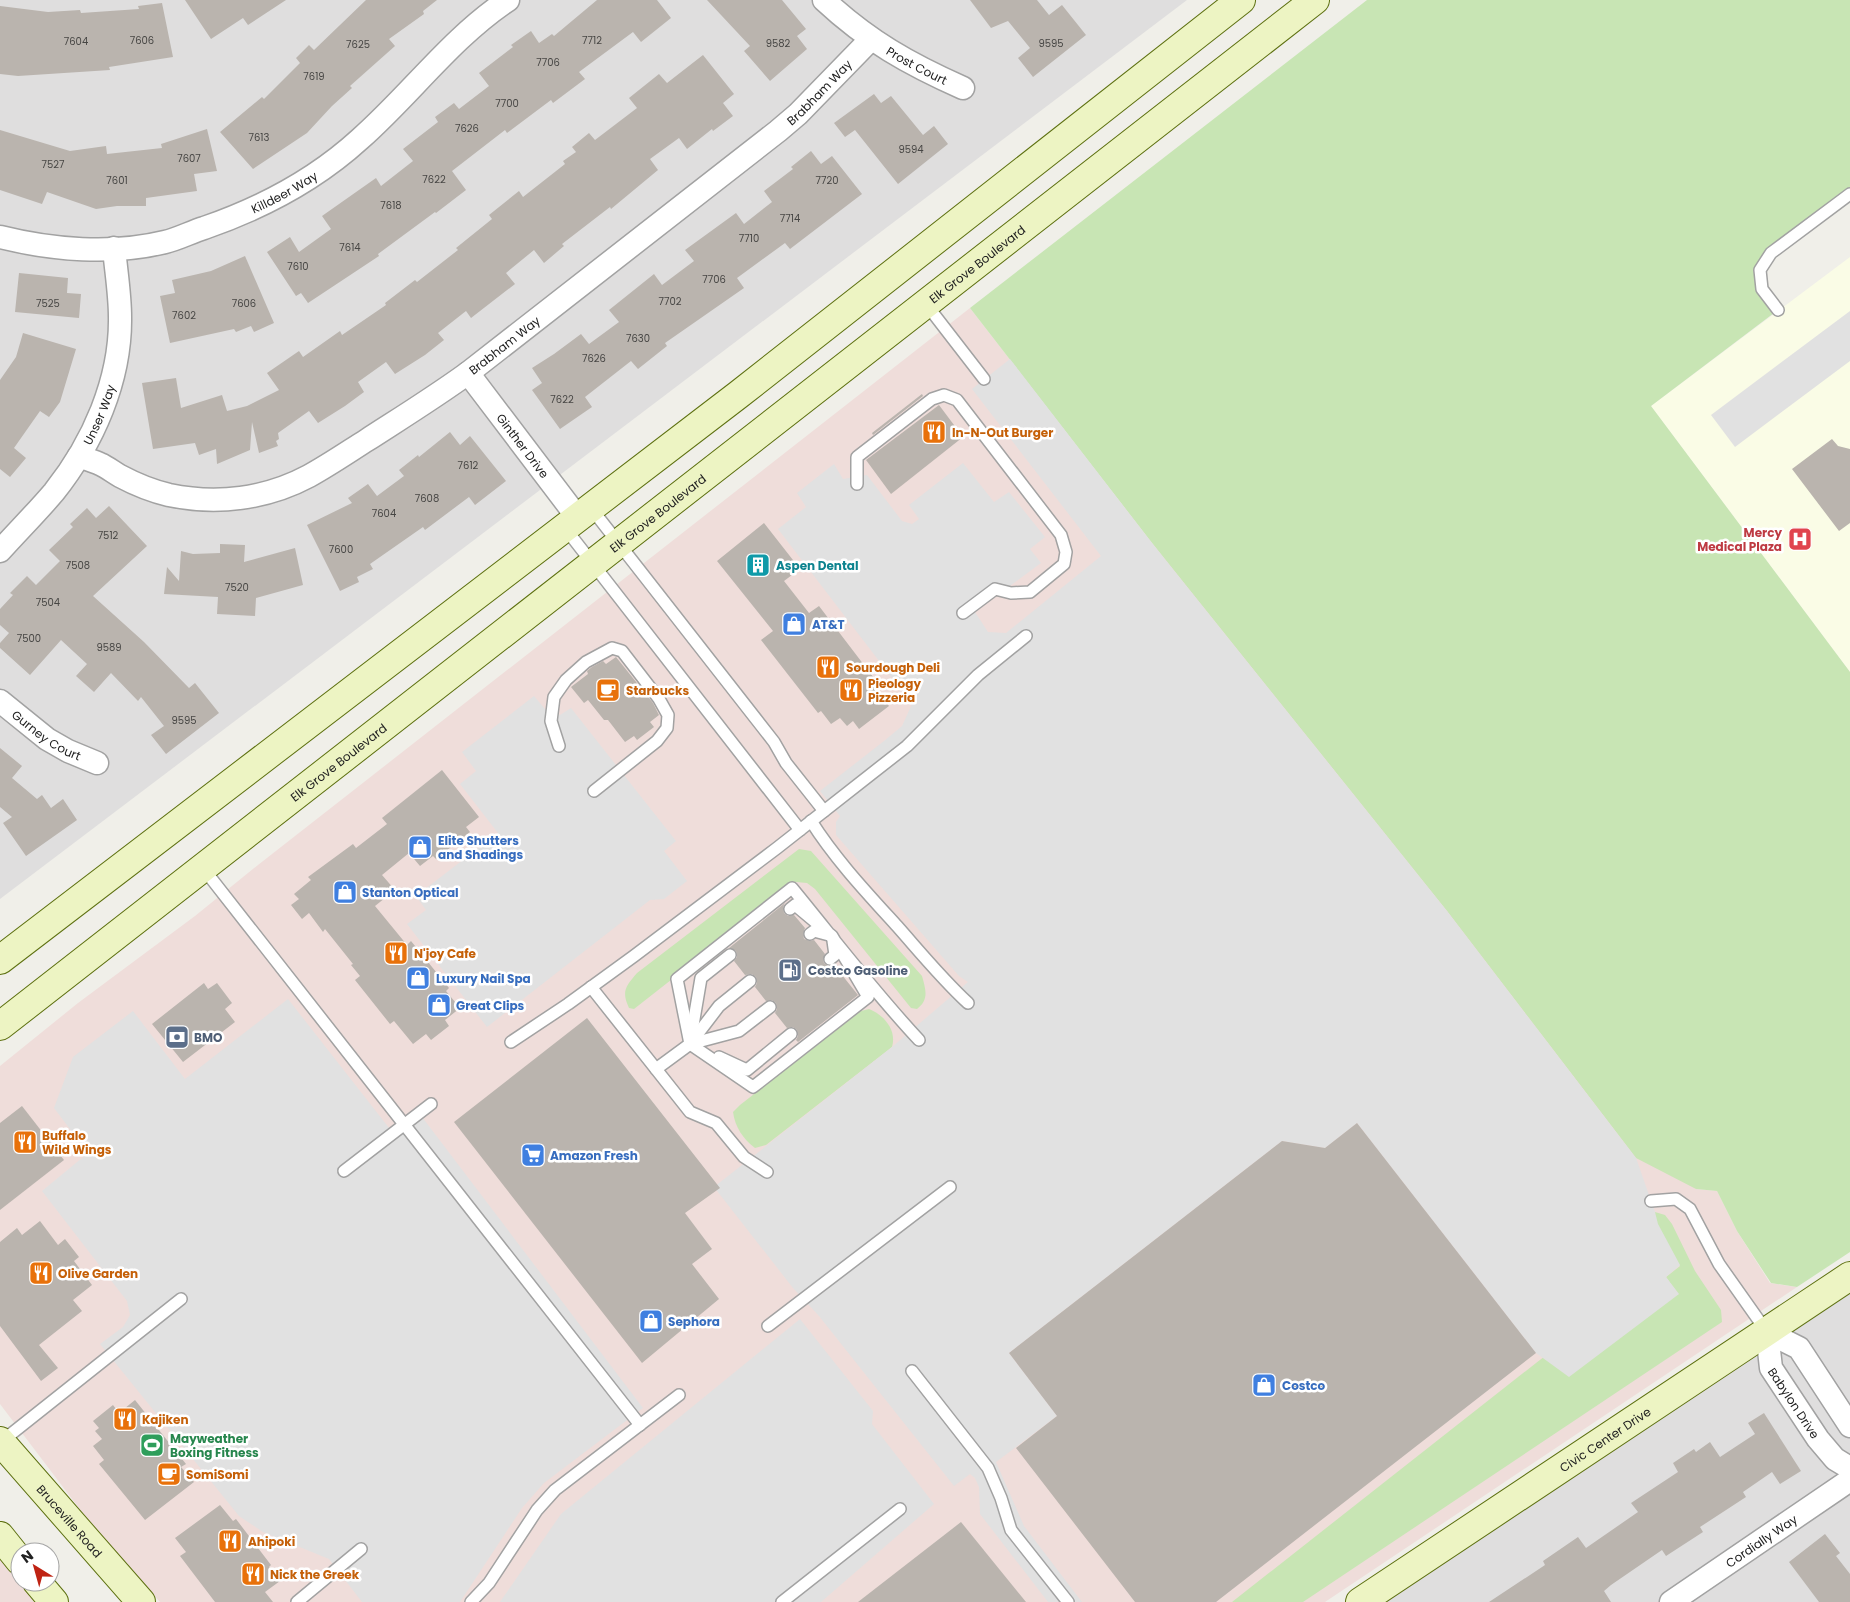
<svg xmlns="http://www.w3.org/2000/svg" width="1850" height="1602" font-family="Poppins,sans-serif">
  <rect width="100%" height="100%" fill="#f0efe9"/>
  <g fill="#dfdede">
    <polygon points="0,0 1187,0 0,899"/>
    <polygon points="1850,1276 1850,1602 1360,1602"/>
  </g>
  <g fill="#efddda">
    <polygon points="970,308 1152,543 1696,1189 1717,1191 1737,1231 1770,1283 1797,1287 1325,1602 160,1602 88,1520 0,1404 0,1066 78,1003 195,916 258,865"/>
    <polygon points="0,1556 20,1582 37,1602 0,1602"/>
  </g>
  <polygon fill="#fafce6" points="1850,257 1850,672 1651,406"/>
  <g fill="#c8e5b4">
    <polygon points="1367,0 1850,0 1850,194 1760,270 1778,310 1651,406 1850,672 1850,1252 1797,1287 1771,1283 1737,1231 1717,1191 1696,1189 1636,1158 1447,911 1152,543 970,308"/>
    <path d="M799,849L811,851L922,976C926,990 929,1000 917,1009L911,1008L815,889L807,883L796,882L634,1009L629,1008C621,991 626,986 637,973Z"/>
    <path d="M869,1009C884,1015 897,1030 892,1047L766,1145L755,1148C743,1139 735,1127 733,1112L740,1105L861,1011Z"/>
    <polygon points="1655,1212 1665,1215 1672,1224 1695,1271 1721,1310 1722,1322 1303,1602 1232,1602 1550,1352 1678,1294 1666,1277 1680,1266 1638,1218"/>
  </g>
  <g fill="#e1e1e1">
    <polygon points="1850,311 1850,361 1735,447 1711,415"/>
    <polygon points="1010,359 1152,543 1447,911 1636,1158 1655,1212 1658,1224 1680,1265 1666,1277 1679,1294 1569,1377 1536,1353 1357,1123 1325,1148 1282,1141 1009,1353 1057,1416 996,1462 1024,1526 1082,1602 1048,1602 980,1514 979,1487 975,1478 970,1474 954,1486 819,1316 793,1288 714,1187 892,1047 968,982 959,976 836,835 836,822 840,816 820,791 884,741 902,726 912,704 778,529 806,507 797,493 834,464 843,479 867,475 902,521 912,524 919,519 909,505 963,463 994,502 1009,492 1045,537 1030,549 1041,563 975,612 988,632 1006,633 1101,556 972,389"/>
    <polygon points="534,696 545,709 560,715 571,708 676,841 664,851 687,881 664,899 650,900 487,1027 407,924 426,910 416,896 498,833 460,784 476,771 462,752"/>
    <polygon points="288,999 393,1133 419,1113 643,1408 544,1483 522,1508 460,1602 362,1602 329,1559 263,1532 239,1516 100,1344 123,1327 130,1315 127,1301 42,1191 88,1153 54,1108 73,1057 133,1011 185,1079"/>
    <polygon points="800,1319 873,1411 872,1424 934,1504 821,1602 500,1602 561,1514"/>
  </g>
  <g fill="#bab4ae">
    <polygon points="185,0 286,0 248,25 243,18 211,39"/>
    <polygon points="366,0 437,0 423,11 424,14 389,39 395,46 350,86 352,88 332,106 307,133 253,169 220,132 262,97 264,99 300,63 296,58 309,45 314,50"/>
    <polygon points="597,0 657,0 671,18 641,42 633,32 579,72 585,79 553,103 551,100 507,133 505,130 452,171 466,190 436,213 435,212 378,254 379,256 308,303 301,293 296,296 267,252 290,237 299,252 331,229 322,216 376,178 381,186 413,161 403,149 438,122 435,117 454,103 459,109 489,86 479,73 513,47 511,45 531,31 539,43 552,34 554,36"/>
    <polygon points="707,0 782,0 806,29 797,36 807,49 770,81 744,51 750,46"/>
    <polygon points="970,0 1037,0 1049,15 1062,5 1086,35 1033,77 1018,58 1030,48 1008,21 991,28"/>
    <polygon points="162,3 173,57 109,67 110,70 18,76 0,74 0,6 48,12 80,10 81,13 139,9 138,6"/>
    <polygon points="703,55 734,94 723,103 733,116 713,131 712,129 687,149 679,138 650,159 658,170 611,209 610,207 562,244 564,246 544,263 534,250 506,273 515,284 471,318 466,311 438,333 444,340 425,355 395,374 386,362 358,382 364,392 345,406 318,423 309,411 278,433 279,439 276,441 278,446 259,453 252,422 250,450 217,464 216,449 199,455 195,443 153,449 142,383 176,378 181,408 222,395 227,411 247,406 279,390 267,373 299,351 303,357 340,331 342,335 386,305 385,303 415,280 417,282 458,250 456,248 492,219 489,215 519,191 523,197 565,164 563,161 576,152 572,147 589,133 595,140 637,108 629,98 659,74 667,83"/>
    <polygon points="874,94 881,103 891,96 923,135 934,126 948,144 898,184 855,130 845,137 834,123"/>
    <polygon points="207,129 217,171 194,174 197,191 146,198 146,206 117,206 96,209 47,192 42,204 0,190 0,130 70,151 106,146 107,154 162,148 161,144"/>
    <polygon points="811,151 821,164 832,156 862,194 790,249 785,243 737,278 744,288 665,343 667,346 638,369 631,361 585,397 592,407 560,429 532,390 542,383 532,368 554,354 581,334 589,344 619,322 609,310 654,274 662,285 694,261 685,250 736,213 744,224 772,202 764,191 793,169 791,167"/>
    <polygon points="245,256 274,323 254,332 251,326 236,332 234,329 170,343 160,296 175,293 172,280 211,271"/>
    <polygon points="19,273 68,278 67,293 81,294 79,318 15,312"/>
    <polygon points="23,333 76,349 60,402 49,417 40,411 14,448 26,458 10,477 0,469 0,380 16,357"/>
    <polygon points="922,394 923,396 873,435 872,433"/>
    <polygon points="939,405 963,437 891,494 866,460"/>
    <polygon points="450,432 460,445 470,436 506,481 475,505 469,497 425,530 423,527 370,564 373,569 357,577 359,582 340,591 307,525 352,503 348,498 368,484 377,496 404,476 399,470 418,455 419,457"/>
    <polygon points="1832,439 1838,446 1850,449 1850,523 1839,531 1792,469"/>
    <polygon points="109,506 147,546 93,596 144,642 189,688 195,683 219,713 166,754 151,735 164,726 141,697 138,701 111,673 94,692 76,676 87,664 61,640 30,675 0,648 0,643 9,633 0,625 0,609 13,595 10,593 27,576 36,585 60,561 49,550 73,527 70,524 87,508 96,518"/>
    <polygon points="764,523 800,569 784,581 809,613 819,606 880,686 876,689 889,706 859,729 853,721 847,726 840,718 831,724 821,711 818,713 761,640 773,631 717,561"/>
    <polygon points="220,544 245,545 244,562 295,548 303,585 256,598 255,616 217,614 218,597 164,594 167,567 179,581 181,551 193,554 220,553"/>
    <polygon points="616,657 653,703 659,715 650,722 654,727 637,740 634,736 625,742 608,720 604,720 588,700 584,703 571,687 588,674 587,671 592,667 603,661 606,664"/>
    <polygon points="0,748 22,766 12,778 37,799 42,795 51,808 63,799 77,820 26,856 3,823 12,817 0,807"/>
    <polygon points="442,770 479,817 466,827 470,832 436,859 433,856 420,866 409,853 382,875 395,890 375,906 407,945 411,941 449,988 446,991 460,1008 445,1020 449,1026 431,1040 426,1034 413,1044 394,1021 390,1024 355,980 360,976 351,965 353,964 325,929 323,932 309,913 302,919 291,905 299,899 294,894 311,880 308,877 353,844 356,848 387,824 382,818"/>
    <polygon points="785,903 783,907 784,913 788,916 794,915 805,928 803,934 804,939 810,941 814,940 825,954 823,960 824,963 828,966 834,965 858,995 798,1042 796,1040 798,1036 797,1030 793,1027 787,1028 775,1013 777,1009 776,1003 772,1000 766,1001 755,987 757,983 756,977 752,974 745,975 734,961 737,957 736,951 729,948"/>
    <polygon points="204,983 208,989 217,983 232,1003 225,1009 235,1022 183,1062 152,1024"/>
    <polygon points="587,1018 720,1188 685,1213 712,1249 692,1264 719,1299 642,1363 454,1122"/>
    <polygon points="22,1106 64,1160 0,1210 0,1123"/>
    <polygon points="1357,1123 1536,1353 1216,1602 1135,1602 1016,1448 1057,1416 1009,1353 1282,1141 1325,1148"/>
    <polygon points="40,1221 58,1245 65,1239 79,1257 74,1261 92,1285 73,1300 82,1311 39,1345 58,1368 41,1381 0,1326 0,1242 17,1228 22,1235"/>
    <polygon points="135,1400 186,1464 181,1467 194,1482 145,1520 99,1464 104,1460 93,1446 102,1439 95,1431 99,1428 93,1421 113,1405 119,1413"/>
    <polygon points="1764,1413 1801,1471 1780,1484 1772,1472 1743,1492 1746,1497 1700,1527 1703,1532 1666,1556 1662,1550 1611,1585 1604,1591 1611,1602 1489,1602 1545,1565 1543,1561 1578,1537 1586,1548 1638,1512 1631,1503 1678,1472 1673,1463 1694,1449 1696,1452 1710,1442 1720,1457 1755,1434 1748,1423"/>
    <polygon points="220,1505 233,1521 236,1519 271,1565 269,1567 280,1581 265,1592 273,1602 215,1602 180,1556 186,1552 175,1538"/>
    <polygon points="961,1522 1026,1602 858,1602"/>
    <polygon points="1825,1534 1840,1553 1836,1556 1850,1574 1850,1602 1819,1602 1789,1562"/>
  </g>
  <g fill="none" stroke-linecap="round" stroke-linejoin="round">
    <g stroke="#a2a2a2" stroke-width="14">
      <g id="lane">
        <polyline points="926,304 984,379"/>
        <polyline points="1778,310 1762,289 1760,270 1771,253 1850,194"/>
        <polyline points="857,484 857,457 932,399 944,395 957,400 1061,535 1066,552 1064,564 1030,592 1011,593 995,589 963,613"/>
        <polyline points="591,508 774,742 786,763 824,811"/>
        <polyline points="565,528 800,830"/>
        <polyline points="559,746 551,721 554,697 566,680 586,662 612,648 622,651 659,699 668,715 667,728 657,741 594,791"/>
        <path d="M811,821C835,859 867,893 897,926C920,952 942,979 968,1003"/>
        <polyline points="203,868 640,1425"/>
        <path d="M790,909L795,905L832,936L868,997L753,1087L690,1044L677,979L792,888C834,939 874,992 919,1040"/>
        <polyline points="810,934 814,931 829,935"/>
        <polyline points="830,959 835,955 833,941"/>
        <polyline points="591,987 690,1112 716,1123 744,1157 767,1172"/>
        <polyline points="691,1037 701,978 730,955"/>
        <polyline points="511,1042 568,1004 634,956 777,848 870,775 907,746 978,675 1026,636"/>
        <polyline points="690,1044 739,1031 770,1007"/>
        <polyline points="719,1057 747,1070 791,1034"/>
        <polyline points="656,1069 690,1044 719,1006 750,981"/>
        <polyline points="344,1171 431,1104"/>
        <polyline points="1651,1201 1676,1199 1690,1209 1719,1264 1767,1332"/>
        <polyline points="768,1326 950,1187"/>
        <polyline points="912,1371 988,1468 1001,1498 1011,1530 1068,1602"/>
        <polyline points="1,1442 181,1299"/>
        <polyline points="297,1602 361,1549"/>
        <polyline points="471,1602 489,1583 537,1510 555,1490 679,1395"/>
        <polyline points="782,1602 900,1509"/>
      </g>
    </g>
    <g stroke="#a2a2a2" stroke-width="25">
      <g id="street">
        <path id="s1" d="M824,0C868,41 909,64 963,88"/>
        <path id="s2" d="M0,237C52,250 112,255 165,242C178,239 191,232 204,228C262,208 314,181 360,139C411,94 451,38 508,0"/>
        <path id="s3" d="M468,373L578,518"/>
        <path id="s4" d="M79,456C86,459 94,461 100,464C107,467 113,472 120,476C135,484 152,491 169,495C217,505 266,499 309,476C329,465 348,452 367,440C401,418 435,397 468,373L778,131L798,114L871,39"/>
        <path id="s5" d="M0,551C18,531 37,512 54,492C93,443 121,380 120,317C120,294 116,271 114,248"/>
        <path id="s6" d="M0,701L47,739L68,751L97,763"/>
        <path id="s7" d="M1767,1332L1771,1368L1818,1439L1835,1459L1850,1468"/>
        <polyline points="1767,1332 1799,1348 1850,1426"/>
        <path id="s8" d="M1671,1602L1850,1480"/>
      </g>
    </g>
    <g stroke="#5d7010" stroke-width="30">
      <g id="secondary">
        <polyline points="0,960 738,395 1241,0"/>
        <path id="s9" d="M0,1026L1315,0"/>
        <path id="s10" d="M0,1441L141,1602"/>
        <polyline points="0,1536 20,1561"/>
        <polyline points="37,1582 54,1602"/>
        <path id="s11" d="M1360,1602L1850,1276"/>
      </g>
    </g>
    <use href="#lane" stroke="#fff" stroke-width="11"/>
    <use href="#street" stroke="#fff" stroke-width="22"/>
    <use href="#secondary" stroke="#edf4c3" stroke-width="28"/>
  </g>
  <defs>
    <g id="restaurant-square" transform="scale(1.25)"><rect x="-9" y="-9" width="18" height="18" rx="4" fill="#e8710a" stroke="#fff"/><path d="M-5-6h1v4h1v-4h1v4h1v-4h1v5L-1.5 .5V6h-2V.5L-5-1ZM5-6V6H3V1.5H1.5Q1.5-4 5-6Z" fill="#fff"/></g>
    <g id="hospital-square" transform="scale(1.25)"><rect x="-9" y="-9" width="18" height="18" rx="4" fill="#e0444e" stroke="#fff"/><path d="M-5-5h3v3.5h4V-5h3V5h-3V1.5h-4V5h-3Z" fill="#fff"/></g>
    <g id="building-square" transform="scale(1.25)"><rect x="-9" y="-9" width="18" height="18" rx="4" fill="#0f9aa8" stroke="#fff"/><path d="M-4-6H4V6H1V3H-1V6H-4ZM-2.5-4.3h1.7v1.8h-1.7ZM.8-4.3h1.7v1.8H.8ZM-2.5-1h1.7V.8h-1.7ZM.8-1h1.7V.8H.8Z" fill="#fff"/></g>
    <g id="shop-square" transform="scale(1.25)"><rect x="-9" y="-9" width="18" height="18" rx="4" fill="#3f7fe0" stroke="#fff"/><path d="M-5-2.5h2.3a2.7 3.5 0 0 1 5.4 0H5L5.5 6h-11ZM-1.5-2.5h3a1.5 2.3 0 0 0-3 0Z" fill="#fff"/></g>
    <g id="cafe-square" transform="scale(1.25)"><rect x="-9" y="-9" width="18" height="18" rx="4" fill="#e8710a" stroke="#fff"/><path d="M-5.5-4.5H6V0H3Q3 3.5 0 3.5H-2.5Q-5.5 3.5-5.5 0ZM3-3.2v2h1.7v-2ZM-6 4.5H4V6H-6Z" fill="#fff"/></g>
    <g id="fuel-square" transform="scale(1.25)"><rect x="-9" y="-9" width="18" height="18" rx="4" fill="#5c6f8a" stroke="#fff"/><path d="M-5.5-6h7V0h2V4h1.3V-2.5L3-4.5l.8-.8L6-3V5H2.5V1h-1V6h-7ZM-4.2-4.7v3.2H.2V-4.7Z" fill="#fff"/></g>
    <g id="bank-square" transform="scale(1.25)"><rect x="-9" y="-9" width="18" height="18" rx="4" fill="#5c6f8a" stroke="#fff"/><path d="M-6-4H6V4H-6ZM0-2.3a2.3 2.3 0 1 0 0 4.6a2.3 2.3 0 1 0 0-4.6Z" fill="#fff"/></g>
    <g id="supermarket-square" transform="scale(1.25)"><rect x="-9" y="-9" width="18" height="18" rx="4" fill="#3f7fe0" stroke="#fff"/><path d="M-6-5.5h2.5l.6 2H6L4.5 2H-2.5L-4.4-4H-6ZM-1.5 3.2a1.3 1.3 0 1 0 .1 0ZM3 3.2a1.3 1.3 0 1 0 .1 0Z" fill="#fff"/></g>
    <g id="stadium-square" transform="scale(1.25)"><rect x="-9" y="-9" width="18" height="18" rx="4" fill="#2e9e5b" stroke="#fff"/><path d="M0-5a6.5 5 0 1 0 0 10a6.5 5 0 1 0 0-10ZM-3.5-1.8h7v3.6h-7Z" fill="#fff"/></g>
  </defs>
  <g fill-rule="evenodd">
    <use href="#restaurant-square" x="934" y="432"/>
    <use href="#hospital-square" x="1800" y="539"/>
    <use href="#building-square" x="758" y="565"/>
    <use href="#shop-square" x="794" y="624"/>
    <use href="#restaurant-square" x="828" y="667"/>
    <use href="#cafe-square" x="608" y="690"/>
    <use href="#restaurant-square" x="851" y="690"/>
    <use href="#shop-square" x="420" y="847"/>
    <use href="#shop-square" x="345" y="892"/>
    <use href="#restaurant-square" x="396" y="953"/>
    <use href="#fuel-square" x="790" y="970"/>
    <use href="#shop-square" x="418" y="978"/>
    <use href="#shop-square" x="439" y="1005"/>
    <use href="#bank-square" x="177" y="1037"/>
    <use href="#restaurant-square" x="25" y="1142"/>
    <use href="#supermarket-square" x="533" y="1155"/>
    <use href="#restaurant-square" x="41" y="1273"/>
    <use href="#shop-square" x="651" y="1321"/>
    <use href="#shop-square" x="1264" y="1385"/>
    <use href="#restaurant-square" x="125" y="1419"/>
    <use href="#stadium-square" x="152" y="1445"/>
    <use href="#cafe-square" x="169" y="1474"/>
    <use href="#restaurant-square" x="230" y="1541"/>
    <use href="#restaurant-square" x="253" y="1574"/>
  </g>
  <g text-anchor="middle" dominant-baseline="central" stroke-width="5" stroke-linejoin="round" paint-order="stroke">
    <g font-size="10" fill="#474644">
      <text x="142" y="40">7606</text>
      <text x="592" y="40">7712</text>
      <text x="76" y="41">7604</text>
      <text x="778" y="43">9582</text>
      <text x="1051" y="43">9595</text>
      <text x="358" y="44">7625</text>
      <text x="548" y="62">7706</text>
      <text x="314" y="76">7619</text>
      <text x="507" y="103">7700</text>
      <text x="467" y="128">7626</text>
      <text x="259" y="137">7613</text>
      <text x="911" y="149">9594</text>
      <text x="189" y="158">7607</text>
      <text x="53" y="164">7527</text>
      <text x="434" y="179">7622</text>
      <text x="117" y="180">7601</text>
      <text x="827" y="180">7720</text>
      <text x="391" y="205">7618</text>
      <text x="790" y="218">7714</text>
      <text x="749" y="238">7710</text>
      <text x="350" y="247">7614</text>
      <text x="298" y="266">7610</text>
      <text x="714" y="279">7706</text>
      <text x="670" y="301">7702</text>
      <text x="48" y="303">7525</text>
      <text x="244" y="303">7606</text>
      <text x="184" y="315">7602</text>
      <text x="638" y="338">7630</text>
      <text x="594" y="358">7626</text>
      <text x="562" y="399">7622</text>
      <text x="468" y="465">7612</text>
      <text x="427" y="498">7608</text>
      <text x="384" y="513">7604</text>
      <text x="108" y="535">7512</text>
      <text x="341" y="549">7600</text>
      <text x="78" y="565">7508</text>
      <text x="237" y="587">7520</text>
      <text x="48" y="602">7504</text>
      <text x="29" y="638">7500</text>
      <text x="109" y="647">9589</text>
      <text x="184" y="720">9595</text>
    </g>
    <g font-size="12" fill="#212121" stroke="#fff">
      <text stroke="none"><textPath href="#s1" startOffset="114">Prost Court</textPath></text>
      <text stroke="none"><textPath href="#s4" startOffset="882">Brabham Way</textPath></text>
      <text stroke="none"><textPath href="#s2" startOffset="296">Killdeer Way</textPath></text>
      <text stroke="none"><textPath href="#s9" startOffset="1239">Elk Grove Boulevard</textPath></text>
      <text stroke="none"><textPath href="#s4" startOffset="478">Brabham Way</textPath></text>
      <text stroke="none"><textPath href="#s5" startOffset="170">Unser Way</textPath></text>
      <text stroke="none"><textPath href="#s3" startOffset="91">Ginther Drive</textPath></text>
      <text stroke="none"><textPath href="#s9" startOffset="834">Elk Grove Boulevard</textPath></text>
      <text stroke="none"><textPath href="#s6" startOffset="58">Gurney Court</textPath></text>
      <text stroke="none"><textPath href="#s9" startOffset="429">Elk Grove Boulevard</textPath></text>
      <text stroke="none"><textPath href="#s7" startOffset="78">Babylon Drive</textPath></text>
      <text stroke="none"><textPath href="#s11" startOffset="294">Civic Center Drive</textPath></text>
      <text stroke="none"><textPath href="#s10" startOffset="106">Bruceville Road</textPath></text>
      <text stroke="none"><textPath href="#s8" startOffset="109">Cordially Way</textPath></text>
    </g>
    <g font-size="12" font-weight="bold" fill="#c56008" stroke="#fff" text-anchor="start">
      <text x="952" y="432">In-N-Out Burger</text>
      <text x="846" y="667">Sourdough Deli</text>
      <text x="868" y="683">Pieology<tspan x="868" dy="14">Pizzeria</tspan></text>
      <text x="626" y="690">Starbucks</text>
      <text x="414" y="953">N'joy Cafe</text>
      <text x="42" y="1135">Buffalo<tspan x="42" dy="14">Wild Wings</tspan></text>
      <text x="58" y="1273">Olive Garden</text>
      <text x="142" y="1419">Kajiken</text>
      <text x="186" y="1474">SomiSomi</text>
      <text x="248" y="1541">Ahipoki</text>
      <text x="270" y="1574">Nick the Greek</text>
    </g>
    <g font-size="12" font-weight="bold" fill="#be3a42" stroke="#fff" text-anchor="end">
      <text x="1782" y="532">Mercy<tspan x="1782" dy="14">Medical Plaza</tspan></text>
    </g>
    <g font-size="12" font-weight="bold" fill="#0d838f" stroke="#fff" text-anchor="start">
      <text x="776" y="565">Aspen Dental</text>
    </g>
    <g font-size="12" font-weight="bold" fill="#366cbe" stroke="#fff" text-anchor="start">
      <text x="812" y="624">AT&amp;T</text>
      <text x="438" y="840">Elite Shutters<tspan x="438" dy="14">and Shadings</tspan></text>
      <text x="362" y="892">Stanton Optical</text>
      <text x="436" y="978">Luxury Nail Spa</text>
      <text x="456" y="1005">Great Clips</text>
      <text x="550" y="1155">Amazon Fresh</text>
      <text x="668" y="1321">Sephora</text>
      <text x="1282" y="1385">Costco</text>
    </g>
    <g font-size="12" font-weight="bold" fill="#4e5e75" stroke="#fff" text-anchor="start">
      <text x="808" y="970">Costco Gasoline</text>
      <text x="194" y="1037">BMO</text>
    </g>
    <g font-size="12" font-weight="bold" fill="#27864d" stroke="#fff" text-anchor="start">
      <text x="170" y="1438">Mayweather<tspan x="170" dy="14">Boxing Fitness</tspan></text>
    </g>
  </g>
  <g transform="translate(35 1567) rotate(323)"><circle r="24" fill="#ffffff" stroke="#a6a6a6"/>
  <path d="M0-4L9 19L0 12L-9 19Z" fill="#bf2313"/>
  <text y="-8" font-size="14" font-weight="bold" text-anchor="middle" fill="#212121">N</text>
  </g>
</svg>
